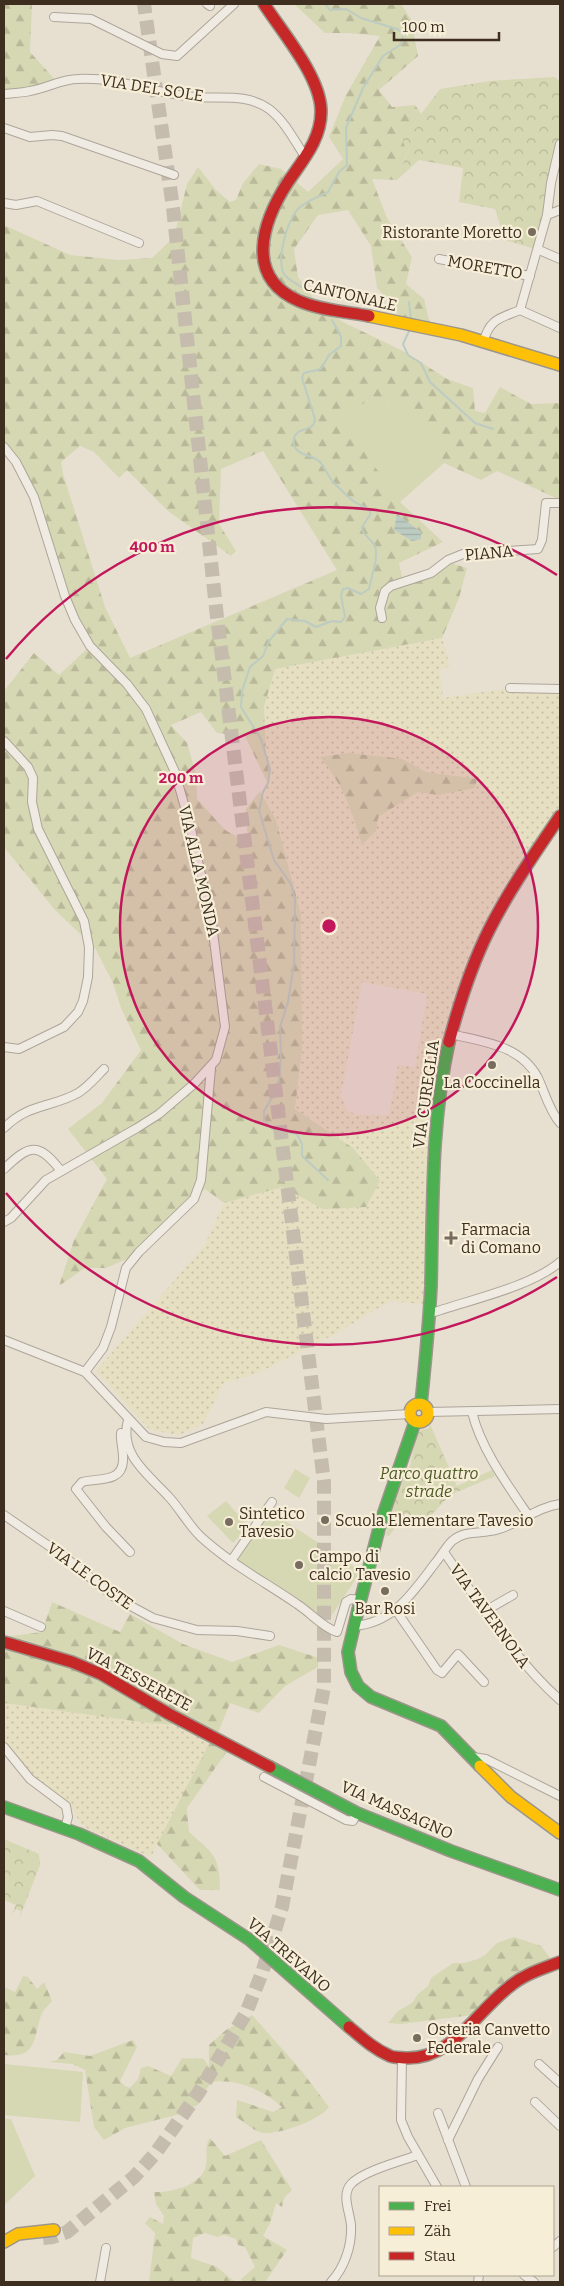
<svg xmlns="http://www.w3.org/2000/svg" width="564" height="2286" font-family="Bitter,serif">
  <defs>
    <pattern id="farmland-dots" width="8" height="8" patternUnits="userSpaceOnUse" patternTransform="scale(1.25)"><rect width="8" height="8" fill="#e6dfc2"/><path d="M2 2h.1M6 6h.1" fill="none" stroke="#c6c0a6" stroke-width="1.8" stroke-linecap="round"/></pattern>
    <pattern id="forest-firs" width="22" height="20" patternUnits="userSpaceOnUse" patternTransform="scale(1.25)"><rect width="22" height="20" fill="#d6d7b3"/><path d="M5 1l3.5 6h-7zM16 11l3.5 6h-7z" fill="#b9b99a"/></pattern>
    <pattern id="park-crowns" width="20" height="18" patternUnits="userSpaceOnUse" patternTransform="scale(1.25)"><rect width="20" height="18" fill="#d6d7b3"/><path d="M2 6a3 3 0 1 1 6 0M12 15a3 3 0 1 1 6 0" fill="none" stroke="#b9b99a"/></pattern>
    <pattern id="water-rules" width="6" height="5" patternUnits="userSpaceOnUse" patternTransform="scale(1.25)"><rect width="6" height="5" fill="#bcccc2"/><path d="M0 2.5h6" fill="none" stroke="#a2b0a6"/></pattern>
  </defs>
  <rect width="100%" height="100%" fill="#e7e0d1"/>
  <g fill="url(#farmland-dots)" fill-rule="evenodd">
    <path d="M442,638L450,666L440,670L443,698L510,688L560,689V816L485,937L441,1082L430,1305L390,1301L337,1333L256,1374L224,1383L203,1424L179,1435L150,1430L96,1371L204,1246L224,1203L283,1187L323,1209L353,1148L295,1109L302,1050L301,914L276,820L264,797L266,780L270,779L266,754L264,707L275,669ZM362,982L427,994L415,1067L398,1065L389,1115H357L347,1110L341,1096Z"/>
    <polygon points="4,1703 149,1723 194,1726 210,1742 151,1857 88,1829 80,1823 70,1804 44,1786 30,1772 4,1742"/>
  </g>
  <g fill="#d6d7b3">
    <polygon points="369,400 389,400 435,440 444,463 400,502 339,418"/>
    <polygon points="295,1469 310,1478 299,1498 284,1488"/>
    <polygon points="226,1501 249,1527 233,1543 207,1516"/>
    <polygon points="270,1511 361,1571 328,1621 237,1560 236,1558"/>
    <polygon points="4,2064 83,2072 80,2122 4,2115"/>
    <polygon points="4,2119 11,2119 35,2176 4,2205"/>
  </g>
  <g fill="url(#forest-firs)" fill-rule="evenodd">
    <polygon points="4,4 32,4 30,52 58,83 4,94"/>
    <path d="M294,4H401L411,19L418,56L379,90L392,107L415,105L426,121L407,152L397,180L372,179L387,218L412,257L406,284L424,299L431,329L403,324L394,306L377,288L371,246L348,210L318,215L294,249L298,277L319,306L343,322L405,352L447,379L473,388L475,411L485,413L500,387L531,404L560,403V500L497,471L481,480L444,463L435,440L389,400H369L340,418L400,502L443,542L399,563L403,583L448,562L467,568L459,598L442,638L275,669L264,707L266,754L270,779L266,780L245,736L217,733L201,712L171,725L187,743L196,774L197,799L225,830L248,843L246,809L260,791L276,820L301,914L302,1050L295,1109L353,1148L380,1181L366,1207L323,1209L283,1187L224,1203L205,1189L145,1251L106,1268H85L59,1286L74,1240L107,1179L68,1129L102,1103L141,1050L121,1008L113,983L95,948L55,910L4,847V691L34,653L59,675L90,646L81,630L34,497L4,447V225L70,255L119,260L152,258L174,237L187,184L198,167L216,190L230,202L236,200L243,183L259,164L281,169L308,192L343,159L329,137L346,95L380,36L348,33H325ZM80,446L94,452L119,478L127,470L168,511L231,556L236,551L219,524L221,469L263,451L337,570L130,658L105,607L63,474L61,462Z"/>
    <path d="M349,753L402,759L426,772L477,779L475,788L438,795L418,792L378,817L376,831L362,845C352,810 344,787 320,757Z"/>
    <path d="M52,1602L120,1632L130,1614L183,1644L232,1662L279,1645L319,1658L318,1667L285,1686L259,1713L230,1703L214,1743L228,1750L187,1808L189,1832C213,1853 220,1856 220,1890H200L157,1844L210,1742L194,1726L149,1723L4,1703V1637L42,1632Z"/>
    <polygon points="514,1937 541,1946 554,1963 539,1968 480,2014 401,2024 388,2023 398,2011 412,2003 418,1994 428,1986 431,1978 453,1963 464,1963 478,1959 485,1955 497,1943"/>
    <path d="M23,1976L28,1977L37,1989L44,1982L52,2001C49,2005 44,2009 42,2013C33,2035 39,2059 4,2055V1987L15,1992Z"/>
    <path d="M252,2015L300,2069L329,2107C318,2121 281,2134 263,2133C255,2132 243,2121 236,2117L237,2100L273,2112L282,2107C263,2090 236,2078 211,2082L197,2105L180,2114L125,2128L104,2140L94,2127L85,2070L73,2064L49,2062L57,2060L64,2052L90,2056L133,2040L137,2047L120,2081L125,2086L130,2088L138,2079L141,2068L148,2066L171,2076L182,2058L204,2059L209,2067V2045L226,2030Z"/>
    <path d="M210,2138L225,2156L261,2140L292,2190L284,2198L282,2207L276,2203L270,2223L263,2236L287,2250L265,2282H242L241,2279L255,2267L245,2247L238,2245L236,2239L224,2235L217,2237L205,2233L193,2238L191,2258L217,2267L235,2282H149L155,2233L145,2223L150,2217L163,2224L164,2216L156,2204L154,2192C171,2193 203,2185 206,2165C208,2155 204,2146 210,2138Z"/>
  </g>
  <g fill="url(#park-crowns)">
    <polygon points="555,77 560,82 560,144 539,250 505,240 495,209 459,202 463,168 419,160 397,180 407,153 402,138 426,121 421,114 440,89 489,81"/>
    <polygon points="430,1424 457,1486 492,1470 495,1476 450,1495 424,1523 406,1513 389,1536 385,1535 388,1530 385,1528 395,1497 410,1466 416,1437 421,1430 429,1428"/>
    <polygon points="4,1839 39,1854 40,1865 19,1919 21,1911 16,1909 11,1916 16,1905 4,1900"/>
  </g>
  <polygon fill="url(#water-rules)" points="397,514 421,532 421,539 412,541 394,530"/>
  <g fill="none" stroke-linecap="round" stroke-linejoin="round">
    <g stroke="#bcccc2" stroke-width="2">
      <path d="M303,288C297,284 288,280 284,274C276,259 287,223 297,210C305,201 318,197 328,192L339,172L347,165L346,128L363,88L383,56L400,45L404,34L397,29L361,18L346,9L330,10L325,4"/>
      <polyline points="409,302 411,320"/>
      <polyline points="410,329 403,344 408,355 421,363 430,382 475,423 493,429"/>
      <path d="M328,1180L302,1156V1144L297,1134L272,1129L264,1119V1111L278,1088L281,1058L280,1027L288,1002L294,964L295,899L291,884L274,860L259,811L263,792L268,783L270,769L261,739L241,707L242,691L250,667L263,656L269,641L287,619L305,621L316,627L332,621L341,622L345,617L341,595L343,589L348,588L361,594L369,589C371,577 379,558 375,546C371,538 363,537 362,527L370,515V511C365,506 359,505 353,501C346,495 339,488 333,482C328,476 325,468 320,462C313,454 290,456 294,438C297,426 314,433 315,419L302,378L304,373L321,369L329,355L341,346V337L332,320"/>
    </g>
    <polyline stroke="#c5bcae" stroke-width="14" stroke-dasharray="14 7" stroke-linecap="butt" points="43,2238 53,2237 67,2232 134,2177 155,2154 199,2092 246,2013 262,1973 282,1907 324,1687 324,1482 217,617 173,208 144,4"/>
    <g stroke="#ada599" stroke-width="10">
      <g id="street">
        <polyline points="207,4 210,6"/>
        <polyline points="54,17 91,19 162,54 177,56 234,4"/>
        <path d="M4,94C12,93 22,93 30,91C47,88 62,79 78,79C122,77 154,94 195,97C220,99 247,93 269,109C285,121 295,142 306,158"/>
        <polyline points="4,128 30,137 52,135 62,136 174,175"/>
        <polyline points="4,203 16,205 37,201 139,243"/>
        <polyline points="547,215 560,210"/>
        <polyline points="539,250 560,259"/>
        <polyline points="439,259 530,276"/>
        <polyline points="520,310 560,328"/>
        <path d="M484,341C489,319 501,318 520,310L547,215L551,183L560,144"/>
        <polyline points="4,447 16,462 34,497 65,596 75,620 90,646 127,684 146,709 175,772 191,829 212,924 225,1027 216,1060 194,1084 159,1114 137,1128 46,1180 11,1218 4,1222"/>
        <polyline points="382,618 380,608 385,591 391,586 431,573 448,560 463,554 538,549 542,540 546,503 560,503"/>
        <polyline points="510,688 560,689"/>
        <polyline points="4,741 28,767 33,778 32,802 38,829 84,921 89,947 88,977 83,1001 78,1012 64,1027 19,1049 4,1047"/>
        <path d="M451,1034C483,1042 521,1045 538,1078C545,1093 549,1110 560,1123"/>
        <path d="M4,1128C29,1103 51,1108 78,1093C88,1087 96,1077 104,1069"/>
        <path d="M4,1169C29,1145 38,1141 61,1171"/>
        <path d="M429,1314C468,1300 529,1288 560,1262"/>
        <polyline points="4,1340 85,1372 146,1437 164,1442 181,1443 266,1412 326,1419 410,1414"/>
        <polyline points="85,1372 103,1348 111,1327 126,1268 139,1252 194,1199 201,1180 211,1068"/>
        <polyline points="428,1412 560,1409"/>
        <path d="M472,1412C481,1449 507,1484 528,1515"/>
        <path d="M128,1420C119,1455 148,1474 169,1497C180,1509 188,1524 200,1536C229,1563 265,1582 297,1604C311,1613 322,1627 337,1632L346,1602L351,1599L361,1600"/>
        <path d="M121,1433C120,1442 124,1451 123,1461C122,1483 97,1478 82,1482L76,1489L106,1527L130,1552"/>
        <polyline points="4,1515 62,1555 116,1598 153,1618 197,1630 237,1631 270,1636"/>
        <path d="M444,1552C480,1604 513,1658 560,1700"/>
        <polyline points="231,1561 272,1502"/>
        <polyline points="395,1609 437,1670 442,1673 458,1654 484,1682"/>
        <polyline points="4,1611 41,1627"/>
        <polyline points="485,1611 513,1595"/>
        <path d="M354,1626C394,1623 413,1592 436,1562C441,1556 446,1547 452,1541C465,1530 481,1534 496,1530C519,1524 537,1507 560,1504"/>
        <polyline points="4,1747 30,1779 66,1806 68,1817 65,1828"/>
        <polyline points="473,1757 486,1759 560,1796"/>
        <polyline points="264,1777 346,1820 353,1821 357,1813"/>
        <polyline points="402,2058 401,2120 408,2137 437,2187"/>
        <polyline points="539,2064 560,2083"/>
        <polyline points="535,2102 560,2126"/>
        <polyline points="438,2113 466,2187"/>
        <polyline points="448,2140 478,2079 498,2047"/>
        <polyline points="553,2247 560,2241"/>
        <polyline points="524,2275 534,2282"/>
        <polyline points="100,2282 106,2248"/>
        <path d="M331,2282C345,2267 352,2245 351,2225C350,2212 341,2195 351,2184C363,2171 401,2161 418,2155"/>
        <polyline points="478,2282 479,2275"/>
      </g>
    </g>
    <g stroke="#9c958a" stroke-width="14">
      <g id="fast">
        <path d="M421,1404C425,1365 429,1326 431,1286C433,1204 431,1123 449,1042"/>
        <polyline points="415,1422 381,1521 358,1610 348,1652 351,1672 358,1686 371,1697 441,1726 480,1766"/>
        <polyline points="270,1767 357,1813 451,1851 560,1890"/>
        <polyline points="4,1807 79,1834 139,1861 184,1897 250,1940 349,2027"/>
      </g>
    </g>
    <g stroke="#9c958a" stroke-width="14">
      <g id="slow">
        <polyline points="369,316 461,335 560,365"/>
        <circle cx="419" cy="1413" r="9"/>
        <polyline points="480,1766 511,1797 560,1833"/>
        <polyline points="4,2242 18,2234 54,2230"/>
      </g>
    </g>
    <g stroke="#9c958a" stroke-width="14">
      <g id="jam">
        <path d="M264,4C282,32 320,76 321,110C322,138 303,160 288,182C262,222 244,277 299,301C320,310 347,312 369,316"/>
        <path d="M449,1042C459,1004 471,966 489,930C509,890 535,853 560,816"/>
        <polyline points="4,1642 72,1662 101,1674 169,1714 270,1767"/>
        <path d="M349,2027C362,2038 374,2049 390,2056C394,2058 400,2057 405,2058C452,2060 475,2013 509,1987C524,1974 542,1969 560,1962"/>
      </g>
    </g>
    <use href="#street" stroke="#efebe3" stroke-width="8"/>
    <use href="#fast" stroke="#4caf50" stroke-width="11"/>
    <use href="#slow" stroke="#ffc107" stroke-width="11"/>
    <use href="#jam" stroke="#c62828" stroke-width="11"/>
  </g>
  <circle cx="329" cy="926" r="209" fill="#c2185b" fill-opacity=".12"/>
  <g fill="none" stroke="#c2185b" stroke-width="2.5">
    <circle cx="329" cy="926" r="209"/>
    <path d="M557 1277A419 419 0 0 1 6 1193M6 659A419 419 0 0 1 557 575"/>
  </g>
  <g fill="#786c5e" stroke="#f7eed8" stroke-width="2">
    <circle cx="532" cy="232" r="5"/>
    <circle cx="492" cy="1065" r="5"/>
    <path d="M448.5 1230.5h5v5h5v5h-5v5h-5v-5h-5v-5h5z"/>
    <circle cx="325" cy="1520" r="5"/>
    <circle cx="229" cy="1522" r="5"/>
    <circle cx="299" cy="1565" r="5"/>
    <circle cx="385" cy="1591" r="5"/>
    <circle cx="417" cy="2038" r="5"/>
  </g>
  <g text-anchor="middle" dominant-baseline="central" stroke-width="4.5" stroke-linejoin="round" paint-order="stroke">
    <g font-size="16" fill="#3d2e20" stroke="#f7eed8">
      <text transform="translate(152 88) rotate(9)">VIA DEL SOLE</text>
      <text transform="translate(485 267) rotate(10)">MORETTO</text>
      <text transform="translate(350 295) rotate(13)">CANTONALE</text>
      <text transform="translate(489 553) rotate(-5)">PIANA</text>
      <text transform="translate(199 871) rotate(77)">VIA ALLA MONDA</text>
      <text transform="translate(426 1094) rotate(-82)">VIA CUREGLIA</text>
      <text transform="translate(90 1576) rotate(36)">VIA LE COSTE</text>
      <text transform="translate(490 1616) rotate(54)">VIA TAVERNOLA</text>
      <text transform="translate(139 1679) rotate(28)">VIA TESSERETE</text>
      <text transform="translate(397 1810) rotate(24)">VIA MASSAGNO</text>
      <text transform="translate(289 1955) rotate(41)">VIA TREVANO</text>
    </g>
    <g font-size="16" fill="#3d2e20" stroke="#f7eed8" text-anchor="start">
      <text x="522" y="232" text-anchor="end">Ristorante Moretto</text>
      <text x="492" y="1082" text-anchor="middle">La Coccinella</text>
      <text x="461" y="1229">Farmacia<tspan x="461" dy="18">di Comano</tspan></text>
      <text x="239" y="1513">Sintetico<tspan x="239" dy="18">Tavesio</tspan></text>
      <text x="335" y="1520">Scuola Elementare Tavesio</text>
      <text x="309" y="1556">Campo di<tspan x="309" dy="18">calcio Tavesio</tspan></text>
      <text x="385" y="1608" text-anchor="middle">Bar Rosi</text>
      <text x="427" y="2029">Osteria Canvetto<tspan x="427" dy="18">Federale</tspan></text>
    </g>
    <g font-size="16" font-style="italic" fill="#4d5a26" stroke="#f7eed8">
      <text x="429" y="1473">Parco quattro<tspan x="429" dy="18">strade</tspan></text>
    </g>
  </g>
  <circle cx="329" cy="926" r="8" fill="#c2185b" stroke="#f7eed8" stroke-width="2.5"/>
  <g font-size="15" text-anchor="middle" font-weight="bold" fill="#c2185b" stroke="#f7eed8" stroke-width="4.5" stroke-linejoin="round" paint-order="stroke">
    <text x="152" y="552">400 m</text>
    <text x="181" y="783">200 m</text>
  </g>
  <rect width="564" height="2286" fill="none" stroke="#3d2e20" stroke-width="10"/>
  <rect x="379" y="2186" width="175" height="90" fill="#f7eed8" stroke="#ada18e"/>
  <rect x="389" y="2202" width="25" height="8" fill="#4caf50" stroke="#ada18e"/>
  <text x="424" y="2211" font-size="15" fill="#3d2e20">Frei</text>
  <rect x="389" y="2227" width="25" height="8" fill="#ffc107" stroke="#ada18e"/>
  <text x="424" y="2236" font-size="15" fill="#3d2e20">Zäh</text>
  <rect x="389" y="2252" width="25" height="8" fill="#c62828" stroke="#ada18e"/>
  <text x="424" y="2261" font-size="15" fill="#3d2e20">Stau</text>
  <path d="M394 32v8h105v-8" fill="none" stroke="#3d2e20" stroke-width="2.5"/>
  <text x="402" y="32" font-size="15" fill="#3d2e20" stroke="#f7eed8" stroke-width="4" paint-order="stroke">100 m</text>
</svg>
